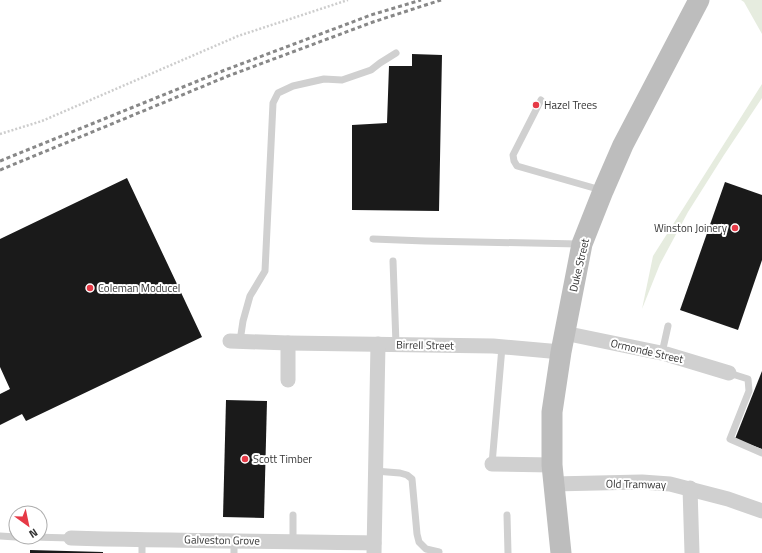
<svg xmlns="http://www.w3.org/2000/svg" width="762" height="553" font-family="'Titillium Web',sans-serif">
  <rect width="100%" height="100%" fill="#fff"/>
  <g fill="#e6ecdf">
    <polygon points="741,0 762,0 762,34 744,2"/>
    <polygon points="762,84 762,98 724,155 688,212 660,264 642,309 653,256"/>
  </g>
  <g fill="#1a1a1a">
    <polygon points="412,54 442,55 439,211 352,210 352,125 387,123 389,66 412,66"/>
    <polygon points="127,178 202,337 26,421 22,414 0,425 0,394 10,389 0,367 0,239"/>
    <polygon points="725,182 762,195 762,260 738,330 680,310"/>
    <polygon points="762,371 762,449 735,439"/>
    <polygon points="226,400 267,401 264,518 223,517"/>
    <polygon points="30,550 103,552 103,553 30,553"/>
  </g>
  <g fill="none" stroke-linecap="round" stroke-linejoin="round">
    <polyline stroke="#cdcdcd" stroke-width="2.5" stroke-dasharray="2 2" stroke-linecap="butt" points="0,134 42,121 238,36 348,0"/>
    <g stroke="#d0d0d0" stroke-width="7">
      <polyline points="541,100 513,155 514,161 517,166 601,190"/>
      <polyline points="373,239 425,241 579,244"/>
      <polyline points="393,261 396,344"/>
      <polyline points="240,341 243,321 250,296 265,271 273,103 278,93 293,86 324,79 342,80 371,70 380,63 396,53"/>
      <polyline points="662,353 668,326"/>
      <polyline points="729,373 748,379 749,391 730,439 762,453"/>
      <polyline points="492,464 502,347"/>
      <polyline points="375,471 400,473 407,475 412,479 417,534 419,542 426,549 439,552"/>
      <polyline points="293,515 293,541"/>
      <polyline points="507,515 508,553"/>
      <polyline points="0,536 16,537"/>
      <polyline points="32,537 71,538"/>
      <polyline points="142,553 142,540"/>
      <polyline points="234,553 234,541"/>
    </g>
    <g stroke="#d0d0d0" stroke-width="15">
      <polyline points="564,333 666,354 729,373"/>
      <polyline points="230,341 288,343 493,346 561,352"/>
      <polyline points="288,380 288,343"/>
      <polyline points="492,464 552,465"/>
      <polyline points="553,484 642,482 670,484 728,499 762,511"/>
      <polyline points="690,488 692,553"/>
      <path d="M71,538C172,541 273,541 374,543"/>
      <polyline points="374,553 378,344"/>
    </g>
    <polyline stroke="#bdbdbd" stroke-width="21" points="561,553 552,465 552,412 561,352 582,244 603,191 623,145 699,0"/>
    <g stroke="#888" stroke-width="3" stroke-dasharray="4 3" stroke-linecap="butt">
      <polyline points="0,161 225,70 371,15 421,0"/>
      <polyline points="0,170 228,76 373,22 441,0"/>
    </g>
  </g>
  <g fill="#e63946" stroke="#fff" stroke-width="1.5">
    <circle cx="536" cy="105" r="4"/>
    <circle cx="735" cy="228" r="4"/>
    <circle cx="90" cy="288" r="4"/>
    <circle cx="245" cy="459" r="4"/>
  </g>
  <g text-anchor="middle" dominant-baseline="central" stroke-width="4" stroke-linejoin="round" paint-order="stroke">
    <g font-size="11" fill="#333" stroke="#fff" text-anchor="start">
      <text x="544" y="105">Hazel Trees</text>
      <text x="727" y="228" text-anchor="end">Winston Joinery</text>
      <text x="98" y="288">Coleman Moducel</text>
      <text x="253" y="459">Scott Timber</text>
    </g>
    <g font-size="11" fill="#333" stroke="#fff">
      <text transform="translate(579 265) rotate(-77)">Duke Street</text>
      <text transform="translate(425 345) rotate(1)">Birrell Street</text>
      <text transform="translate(647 351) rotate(13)">Ormonde Street</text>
      <text transform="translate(636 484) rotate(1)">Old Tramway</text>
      <text transform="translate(222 540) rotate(1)">Galveston Grove</text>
    </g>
  </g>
  <g transform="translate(28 525) rotate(147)"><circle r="19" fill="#ffffff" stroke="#adadad"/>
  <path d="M0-3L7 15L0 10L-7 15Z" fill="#e63946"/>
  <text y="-6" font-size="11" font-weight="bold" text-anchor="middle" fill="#333333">N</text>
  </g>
</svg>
